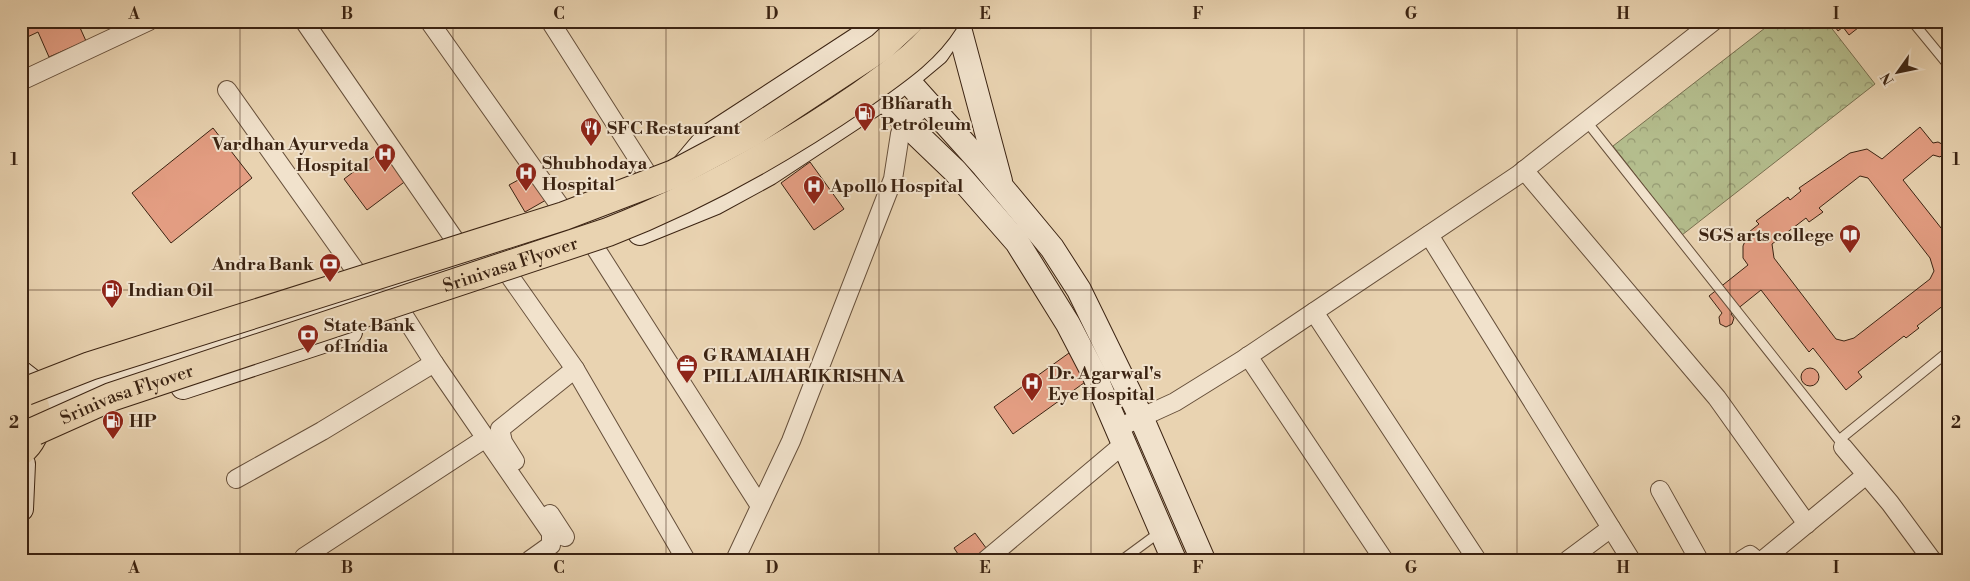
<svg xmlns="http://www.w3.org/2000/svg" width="1970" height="581" font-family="'Libre Bodoni',serif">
  <defs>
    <pattern id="park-crowns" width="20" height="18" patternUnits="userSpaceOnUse" patternTransform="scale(1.25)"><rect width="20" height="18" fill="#b4bd8d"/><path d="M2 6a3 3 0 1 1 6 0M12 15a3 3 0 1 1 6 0" fill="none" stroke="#949972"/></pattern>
  </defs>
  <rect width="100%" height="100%" fill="#e9d3b1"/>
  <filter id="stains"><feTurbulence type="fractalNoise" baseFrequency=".004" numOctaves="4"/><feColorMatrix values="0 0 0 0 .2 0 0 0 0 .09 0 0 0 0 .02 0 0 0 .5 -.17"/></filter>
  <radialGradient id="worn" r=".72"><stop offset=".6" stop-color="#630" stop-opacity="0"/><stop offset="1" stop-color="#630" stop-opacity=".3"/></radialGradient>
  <polygon fill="url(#park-crowns)" stroke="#787050" points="1774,21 1826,21 1875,84 1682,235 1613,146"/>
  <g fill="#e49e83" stroke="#3b2312" fill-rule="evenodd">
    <polygon points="21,21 77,21 86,41 49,57 38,32 21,40"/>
    <polygon points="1831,21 1861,21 1863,24 1849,35 1843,27 1838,31"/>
    <path d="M1920,127L1933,143L1938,142L1944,145L1945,152L1940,157L1933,155L1903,180L1949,238V301L1917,326L1919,328L1906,338L1904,336L1858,372L1862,377L1846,390L1813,348L1809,352L1761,290L1731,314L1734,318L1732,324L1726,327L1720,324L1719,317L1722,313L1709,296L1748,265L1743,258V246L1749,232L1759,224L1756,221L1788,197L1790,200L1801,191L1799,188L1850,153L1867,149L1882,159ZM1860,176L1868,178L1930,258L1934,271L1930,279L1854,338L1844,341L1836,339L1774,258L1772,244L1806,218L1809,222L1823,212L1819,208Z"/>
    <polygon points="213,128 252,178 171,243 132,193"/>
    <polygon points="384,149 407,180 367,210 344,179"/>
    <polygon points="810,162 844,209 814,230 781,183"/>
    <polygon points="531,173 546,200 525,212 509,185"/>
    <polygon points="1069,353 1088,380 1013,434 994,407"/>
    <circle cx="1810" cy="377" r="9"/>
    <polygon points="975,533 995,560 962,560 954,548"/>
  </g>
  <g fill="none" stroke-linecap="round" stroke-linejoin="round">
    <g stroke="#664f3a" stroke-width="11">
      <g id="lane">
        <polyline points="1912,21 1949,66"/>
        <polyline points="1587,122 1839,440 1949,351"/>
        <polyline points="1122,560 1160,532"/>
      </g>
    </g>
    <g stroke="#664f3a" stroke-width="20">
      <g id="street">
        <polyline points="304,21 466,256"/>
        <polyline points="429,21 572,223"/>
        <polyline points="550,21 657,189"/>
        <polyline points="21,81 149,21"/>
        <polyline points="227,90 367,287"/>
        <polyline points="1524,170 1717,398 1807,524"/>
        <polyline points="1429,235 1631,560"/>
        <polyline points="596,249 760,506"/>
        <polyline points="511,278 575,369 686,560"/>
        <polyline points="1314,312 1477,560"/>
        <polyline points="403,314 434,363 551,533 551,545 530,560"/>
        <polyline points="1248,356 1384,560"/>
        <polyline points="1118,428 1175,402 1241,361 1518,175 1714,21"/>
        <polyline points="1843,447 1890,503 1932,560"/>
        <polyline points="515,461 503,442 500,429 575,369"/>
        <polyline points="236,479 322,431 434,363"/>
        <polyline points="1660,490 1699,560"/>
        <polyline points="550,514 565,537"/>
        <polyline points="306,560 304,557 486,438"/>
        <polyline points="735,560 791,441 893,179 900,134 905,123 927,104"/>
        <polyline points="986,560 1125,443"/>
        <polyline points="1568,560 1611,528"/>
        <polyline points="1742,560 1750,555 1756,560"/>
        <polyline points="1763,560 1866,475"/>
      </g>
    </g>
    <g stroke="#3b2312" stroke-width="26">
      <g id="secondary">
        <polyline points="958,24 1000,181"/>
        <polyline points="896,68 984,166 1052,248 1079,290 1141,417 1203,560"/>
        <polyline points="873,85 905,123 955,171 1017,242 1068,324 1093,372 1174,560"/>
        <polyline points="574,225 638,204 660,194 708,137 869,32 882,21"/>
        <polyline points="640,233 714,203 769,173 883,98 937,53 959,21"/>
        <polyline points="21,373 39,387 45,399"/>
        <polyline points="183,387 350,332"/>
        <polyline points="45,398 128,374 514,246"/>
        <polyline points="21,509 23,464"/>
      </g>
    </g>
    <g stroke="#3b2312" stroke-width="30">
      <path id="primary" d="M21,388C43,403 41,435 21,451"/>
    </g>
    <use href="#lane" stroke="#f1e2cc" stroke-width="9"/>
    <use href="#street" stroke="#f1e2cc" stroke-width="18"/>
    <use href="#secondary" stroke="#f1e2cc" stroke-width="24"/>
    <use href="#primary" stroke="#e9d3b1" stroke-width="28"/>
    <g stroke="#3b2312" stroke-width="30" stroke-linecap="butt">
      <g id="primary-bridge">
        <polyline points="26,391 90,366 564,216 674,174 749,134 881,47 909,21"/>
        <path id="s1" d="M35,431L111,397L608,232C698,197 780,151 860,96C890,74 924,53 944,21"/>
      </g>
    </g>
    <use href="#primary-bridge" stroke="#e9d3b1" stroke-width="28"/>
  </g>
  <path fill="none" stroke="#3b2312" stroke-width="1" stroke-opacity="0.55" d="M240,21V560M453,21V560M666,21V560M879,21V560M1091,21V560M1304,21V560M1517,21V560M1730,21V560M21,290H1949"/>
  <defs>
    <g id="fuel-pin" transform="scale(1.125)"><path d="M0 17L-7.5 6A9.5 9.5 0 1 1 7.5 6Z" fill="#8f2418" stroke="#f1e2cc"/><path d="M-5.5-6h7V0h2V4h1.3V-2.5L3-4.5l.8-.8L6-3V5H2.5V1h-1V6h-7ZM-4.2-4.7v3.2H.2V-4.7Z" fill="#fff"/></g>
    <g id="restaurant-pin" transform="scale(1.125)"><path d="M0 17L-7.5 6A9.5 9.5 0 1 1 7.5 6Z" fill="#8f2418" stroke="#f1e2cc"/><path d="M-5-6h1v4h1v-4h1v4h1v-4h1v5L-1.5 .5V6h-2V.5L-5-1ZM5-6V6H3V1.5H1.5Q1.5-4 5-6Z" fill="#fff"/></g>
    <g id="hospital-pin" transform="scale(1.125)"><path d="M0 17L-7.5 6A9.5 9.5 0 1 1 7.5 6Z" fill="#8f2418" stroke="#f1e2cc"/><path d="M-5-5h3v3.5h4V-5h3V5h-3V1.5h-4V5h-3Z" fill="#fff"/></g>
    <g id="library-pin" transform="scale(1.125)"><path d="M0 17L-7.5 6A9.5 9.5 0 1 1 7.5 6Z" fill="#8f2418" stroke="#f1e2cc"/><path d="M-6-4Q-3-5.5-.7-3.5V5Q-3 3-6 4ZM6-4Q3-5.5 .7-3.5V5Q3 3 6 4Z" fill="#fff"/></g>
    <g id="bank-pin" transform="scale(1.125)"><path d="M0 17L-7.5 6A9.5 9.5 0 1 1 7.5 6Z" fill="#8f2418" stroke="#f1e2cc"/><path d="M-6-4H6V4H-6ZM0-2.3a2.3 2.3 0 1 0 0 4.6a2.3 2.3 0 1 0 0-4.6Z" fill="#fff"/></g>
    <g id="office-pin" transform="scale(1.125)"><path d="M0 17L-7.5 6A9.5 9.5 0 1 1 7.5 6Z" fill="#8f2418" stroke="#f1e2cc"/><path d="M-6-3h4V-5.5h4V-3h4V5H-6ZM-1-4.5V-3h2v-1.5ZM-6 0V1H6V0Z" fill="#fff"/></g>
  </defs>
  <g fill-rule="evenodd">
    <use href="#fuel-pin" x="865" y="113"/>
    <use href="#restaurant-pin" x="591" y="128"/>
    <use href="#hospital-pin" x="385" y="154"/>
    <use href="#hospital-pin" x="526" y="173"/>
    <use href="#hospital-pin" x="814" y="186"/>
    <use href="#library-pin" x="1850" y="235"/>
    <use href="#bank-pin" x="330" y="264"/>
    <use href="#fuel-pin" x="112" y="290"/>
    <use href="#bank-pin" x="308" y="335"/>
    <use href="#office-pin" x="687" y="365"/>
    <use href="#hospital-pin" x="1032" y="383"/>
    <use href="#fuel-pin" x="113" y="421"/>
  </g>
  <g text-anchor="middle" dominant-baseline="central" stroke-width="4" stroke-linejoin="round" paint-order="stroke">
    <g font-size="18" font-weight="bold" fill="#3b2312" stroke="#f1e2cc" text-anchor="start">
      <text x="881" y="103">Bharath<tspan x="881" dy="21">Petroleum</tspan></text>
      <text x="607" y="128">SFC Restaurant</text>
      <text x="369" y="144" text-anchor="end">Vardhan Ayurveda<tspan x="369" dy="21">Hospital</tspan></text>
      <text x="542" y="163">Shubhodaya<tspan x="542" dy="21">Hospital</tspan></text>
      <text x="830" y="186">Apollo Hospital</text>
      <text x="1834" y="235" text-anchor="end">SGS arts college</text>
      <text x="314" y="264" text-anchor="end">Andra Bank</text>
      <text x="128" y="290">Indian Oil</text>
      <text x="324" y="325">State Bank<tspan x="324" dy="21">of India</tspan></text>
      <text x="703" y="355">G RAMAIAH<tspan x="703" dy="21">PILLAI/HARIKRISHNA</tspan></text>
      <text x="1048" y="373">Dr. Agarwal's<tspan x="1048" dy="21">Eye Hospital</tspan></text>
      <text x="129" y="421">HP</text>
    </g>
    <g font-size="18" fill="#3b2312" stroke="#f1e2cc">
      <text stroke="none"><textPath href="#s1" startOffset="504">Srinivasa Flyover</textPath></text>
      <text stroke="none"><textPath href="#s1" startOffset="99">Srinivasa Flyover</textPath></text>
    </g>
  </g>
  <rect width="1970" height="581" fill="none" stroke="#e9d3b1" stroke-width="55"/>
  <g transform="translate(1898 72) rotate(237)" stroke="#f1e2cc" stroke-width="4" paint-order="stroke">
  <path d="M0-4L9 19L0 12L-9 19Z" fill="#3b2312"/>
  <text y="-8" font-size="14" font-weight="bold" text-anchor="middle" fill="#3b2312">N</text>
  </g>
  <rect x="28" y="28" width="1914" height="526" fill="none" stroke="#3b2312" stroke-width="2"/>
  <g font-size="16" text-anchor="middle" font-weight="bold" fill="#3b2312">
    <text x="134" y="19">A</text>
    <text x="347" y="19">B</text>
    <text x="559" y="19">C</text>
    <text x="772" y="19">D</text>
    <text x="985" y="19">E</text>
    <text x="1198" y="19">F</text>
    <text x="1411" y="19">G</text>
    <text x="1623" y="19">H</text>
    <text x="1836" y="19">I</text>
    <text x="14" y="165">1</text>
    <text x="1956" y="165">1</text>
    <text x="14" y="428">2</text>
    <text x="1956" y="428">2</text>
    <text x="134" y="573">A</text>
    <text x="347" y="573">B</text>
    <text x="559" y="573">C</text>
    <text x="772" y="573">D</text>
    <text x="985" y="573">E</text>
    <text x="1198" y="573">F</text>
    <text x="1411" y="573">G</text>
    <text x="1623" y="573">H</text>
    <text x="1836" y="573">I</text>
  </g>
  <rect width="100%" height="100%" filter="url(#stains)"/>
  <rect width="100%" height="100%" fill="url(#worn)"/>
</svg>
